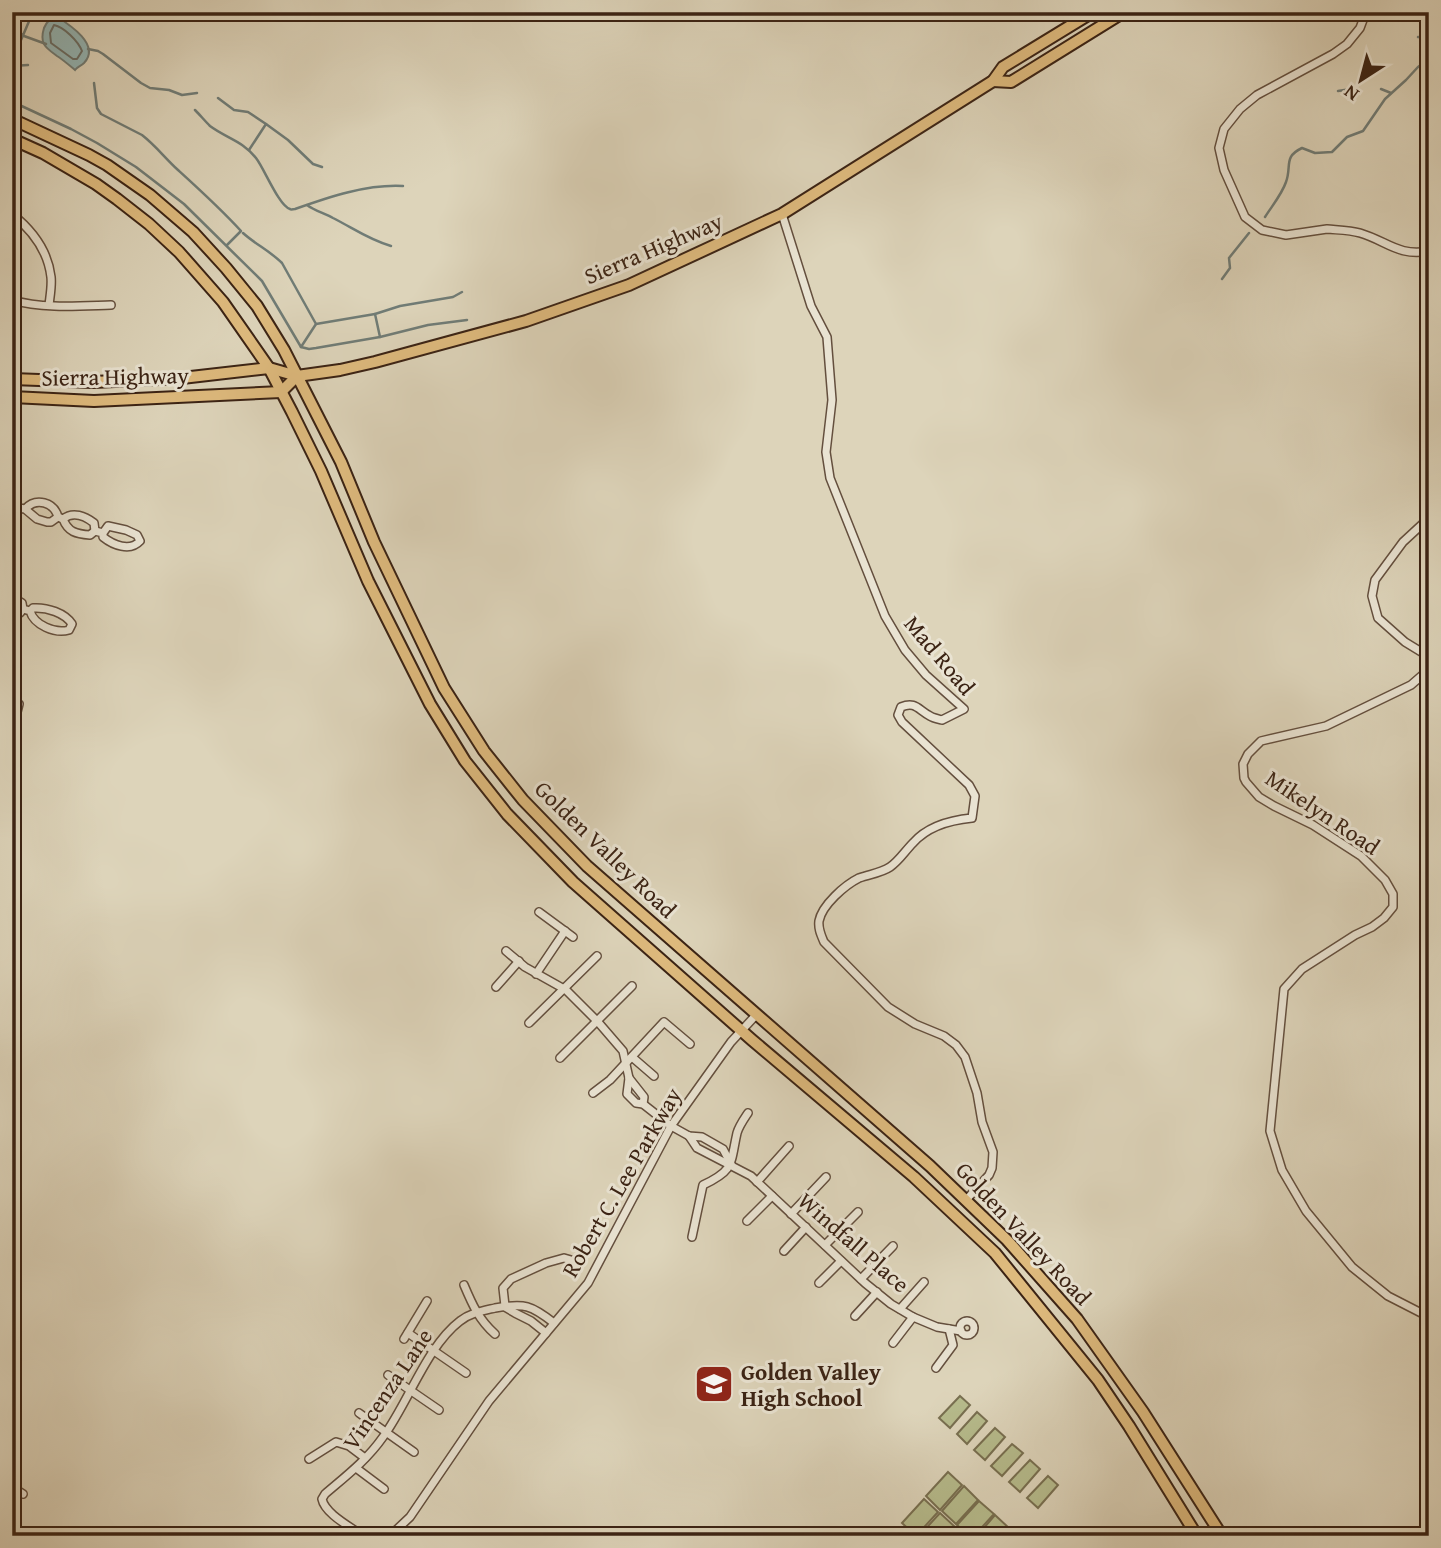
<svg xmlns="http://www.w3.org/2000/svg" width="1441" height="1548" font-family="'Gentium Book Plus',serif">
  <rect width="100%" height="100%" fill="#ddd4ba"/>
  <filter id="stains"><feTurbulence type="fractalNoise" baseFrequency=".00286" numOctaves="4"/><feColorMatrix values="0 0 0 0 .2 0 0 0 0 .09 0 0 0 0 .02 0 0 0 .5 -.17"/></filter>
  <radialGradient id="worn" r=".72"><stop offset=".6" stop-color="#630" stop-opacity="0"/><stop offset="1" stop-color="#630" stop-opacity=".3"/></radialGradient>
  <g fill="#b6bb8c" stroke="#786f50" stroke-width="2">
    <polygon points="960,1396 970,1405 950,1428 939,1418"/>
    <polygon points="977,1412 987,1421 967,1444 957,1434"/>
    <polygon points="995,1428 1005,1437 985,1460 974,1450"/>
    <polygon points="1012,1444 1023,1453 1002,1476 991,1466"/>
    <polygon points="1030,1460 1040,1469 1020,1492 1009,1482"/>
    <polygon points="948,1472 962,1485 940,1510 926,1496"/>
    <polygon points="1048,1476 1058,1485 1038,1508 1027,1498"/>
    <polygon points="964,1486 978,1500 956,1524 942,1511"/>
    <polygon points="924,1499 938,1512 916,1536 902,1523"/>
    <polygon points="979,1501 994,1514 974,1536 969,1536 957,1525"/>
    <polygon points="940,1513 954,1526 946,1536 919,1536"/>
    <polygon points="995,1515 1010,1529 1003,1536 977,1536"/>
  </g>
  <path fill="#94b7b7" stroke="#707c76" stroke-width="2" d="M56,16C70,25 101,45 84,63C81,66 77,67 75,70C69,65 62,59 57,56C46,48 39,44 44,28C47,21 50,18 56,16Z"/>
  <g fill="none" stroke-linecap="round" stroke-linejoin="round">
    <path stroke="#686d66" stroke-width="2" d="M54,25C64,27 78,41 82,51L77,59H73L51,43L50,33Z"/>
    <g stroke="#707c76" stroke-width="2.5">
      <polyline points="12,26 24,36 46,44"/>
      <polyline points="1418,37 1429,38"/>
      <polyline points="12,46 21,40 33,12"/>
      <polyline points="88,49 98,51 103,54 141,83 150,88 169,90 182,95 197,93"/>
      <polyline points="12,66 28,65"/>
      <path d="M94,83L97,108L101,114L142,135C155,145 165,158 178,170C200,190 221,209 241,231L227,245"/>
      <polyline points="1381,89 1391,93"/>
      <polyline points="1338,91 1351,89"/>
      <polyline points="218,98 234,110 248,112 266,124"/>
      <polyline points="13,102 71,129 97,143 136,167 184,204 262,281 301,347 309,349 316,348 380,337 428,325 467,320"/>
      <path d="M195,110C200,115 205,121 210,126C226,138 243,141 256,158C264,168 279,206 290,209C291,210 293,209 295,209C329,197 367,184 403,186"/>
      <polyline points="249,150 266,124 288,140 313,164 322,167"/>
      <path d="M307,205C315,211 324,213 333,218C353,228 369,240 391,246"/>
      <path d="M1265,217C1272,206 1282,194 1286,182C1292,166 1283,157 1302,148L1315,153L1332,152L1347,137L1363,131L1385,99L1406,80L1418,67L1429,59"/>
      <path d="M243,233C255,244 270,251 282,263L316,324L301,347"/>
      <polyline points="1222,279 1230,268 1229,258 1249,233"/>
      <polyline points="316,324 375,314"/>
      <polyline points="380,337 375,314 400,306 453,297 462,292"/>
      <polyline points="1424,779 1429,784"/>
    </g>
    <g stroke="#644f3e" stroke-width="10">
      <g id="street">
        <path d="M1366,12L1360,28L1347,44L1333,54L1257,95L1240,109L1224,129L1219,148L1224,170L1245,217L1262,230L1286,235L1327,229C1338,230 1350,230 1360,233C1387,241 1399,257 1429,251"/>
        <path d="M12,214C32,230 48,251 51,277C52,286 50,296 49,305"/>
        <path d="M782,214L811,306L827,337L832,400L826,452L830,478L885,616L905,650L926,675L964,709L942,720C938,719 933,718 930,716C918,710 916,701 901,707L898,715L902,722L969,785L975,796L972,818C951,820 927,827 913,843C905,851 899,861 890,867C881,873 870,874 859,878C845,885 822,905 819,921C818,929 821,935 824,942L888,1007L915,1024L944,1036L956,1045L965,1057L977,1093L982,1122L993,1152L992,1168L989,1175L966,1200"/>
        <path d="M12,300C43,309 79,306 111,305"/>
        <polyline points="12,507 25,509 37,519 47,522 51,522 58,517"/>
        <path d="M25,509C36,497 54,502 58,517L63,519C68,532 76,534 90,535L95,531L103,533V537C113,545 130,552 140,541L137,535L126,530L108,526L103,533"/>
        <polyline points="1429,518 1403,542 1375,580 1372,596 1378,618 1405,642 1423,653 1429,660"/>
        <path d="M63,519C73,511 85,516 94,523L95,531"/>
        <path d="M12,597L22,603L23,609L30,611L33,608C47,607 65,613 72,624L69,630C55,634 34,625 30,611"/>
        <polyline points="12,614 20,613 23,609"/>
        <polyline points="1429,666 1426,672 1411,685 1326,726 1261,741 1248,754 1243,764 1244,778 1246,782 1259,797 1274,806 1313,825 1361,856 1385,880 1393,894 1393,907 1384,918 1372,927 1355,935 1302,969 1284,989 1270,1131 1282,1170 1306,1211 1352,1267 1388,1296 1429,1317"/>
        <polyline points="12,699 19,704 17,712 12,715"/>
        <polyline points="539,912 573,937"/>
        <polyline points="506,951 525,967 566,990 598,1022 623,1051 629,1078 627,1094 636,1103 643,1104 671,1126 689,1136 702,1137 723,1149 731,1164"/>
        <polyline points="536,974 565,931"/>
        <polyline points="496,987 519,961"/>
        <polyline points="529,1023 597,956"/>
        <polyline points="632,1057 654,1076"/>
        <polyline points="560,1058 632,986"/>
        <polyline points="629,1078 644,1097 643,1104"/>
        <polyline points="593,1093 610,1080 664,1022 690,1044"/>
        <polyline points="689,1136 697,1148 751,1176 865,1283 891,1304 913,1317 937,1327 961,1331"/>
        <polyline points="757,1182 789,1146"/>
        <polyline points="791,1214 826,1177"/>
        <polyline points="747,1221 772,1196"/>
        <path d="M692,1237L703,1185C735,1170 730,1164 737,1133C739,1126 744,1119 748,1113"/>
        <polyline points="825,1245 858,1212"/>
        <polyline points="784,1251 806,1227"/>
        <polyline points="861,1279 893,1246"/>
        <polyline points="819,1283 841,1261"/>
        <path d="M464,1285C472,1304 479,1320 495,1334"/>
        <polyline points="505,1306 503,1288 511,1279 546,1263 564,1258 578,1262"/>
        <polyline points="505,1307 515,1313 531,1321 546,1333"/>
        <polyline points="900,1309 924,1282"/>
        <polyline points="855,1316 877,1292"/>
        <circle cx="967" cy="1328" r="7"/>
        <polyline points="408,1333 466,1373"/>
        <polyline points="404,1339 427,1301"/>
        <polyline points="893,1343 913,1317"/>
        <polyline points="936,1368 953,1345 949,1329"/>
        <polyline points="388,1375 439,1410"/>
        <polyline points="359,1413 414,1452"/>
        <polyline points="309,1459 336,1442 349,1446 365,1458"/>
        <polyline points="356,1468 384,1489"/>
        <polyline points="12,1487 23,1494"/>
        <path d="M363,1536C351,1527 325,1514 322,1499L325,1494C346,1476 367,1460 383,1437C408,1403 427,1346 460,1321C470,1313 482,1311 495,1308C525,1303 531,1305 554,1323"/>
        <polyline points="384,1536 392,1534 410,1517 489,1401 588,1283 671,1126 731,1042 756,1015"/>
      </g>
    </g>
    <g stroke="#3b2314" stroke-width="14">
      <g id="primary">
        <polyline points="993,81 1011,82 1124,12"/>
        <polyline points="12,119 89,155 107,165 150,195 193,232 226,268 257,306 284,350 341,462 374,542 444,688 484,751 523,800 587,866 930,1166 1007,1240 1077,1319 1143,1412 1222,1536"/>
        <polyline points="12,139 43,153 96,184 117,199 149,224 179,252 223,302 269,368 292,412 321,471 368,581 430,704 465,761 507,814 573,882 752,1040 914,1177 995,1253 1098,1380 1129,1426 1197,1536"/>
        <polyline points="12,379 93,382 182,378 269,368 297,376 340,370 375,362 526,321 629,285 782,214 993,81 1003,67 1093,12"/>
        <polyline points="12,397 94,401 281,392 297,376"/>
      </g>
    </g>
    <use href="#street" stroke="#e9e3d2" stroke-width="7"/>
    <use href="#primary" stroke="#deba7d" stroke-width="10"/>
  </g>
  <defs>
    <g id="school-square" transform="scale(2.0125)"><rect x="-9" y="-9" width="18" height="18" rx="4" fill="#8f2418" stroke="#e9e3d2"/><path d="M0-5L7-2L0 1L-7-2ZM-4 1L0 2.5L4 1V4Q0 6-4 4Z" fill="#fff"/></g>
  </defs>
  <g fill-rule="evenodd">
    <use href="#school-square" x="714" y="1384"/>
  </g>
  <g text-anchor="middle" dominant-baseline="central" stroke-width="6" stroke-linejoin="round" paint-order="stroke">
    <g font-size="23" fill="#3b2314" stroke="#e9e3d2">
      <text transform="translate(653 248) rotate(-23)">Sierra Highway</text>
      <text transform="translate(115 376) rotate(-1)">Sierra Highway</text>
      <text transform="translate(940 655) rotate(50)">Mad Road</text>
      <text transform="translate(1323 812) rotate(34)">Mikelyn Road</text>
      <text transform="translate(606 849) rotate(44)">Golden Valley Road</text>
      <text transform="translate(621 1182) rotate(-60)">Robert C. Lee Parkway</text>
      <text transform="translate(1024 1233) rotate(47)">Golden Valley Road</text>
      <text transform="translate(854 1242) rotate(41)">Windfall Place</text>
      <text transform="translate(387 1389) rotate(-56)">Vincenza Lane</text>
    </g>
    <g font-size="23" font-weight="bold" fill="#3b2314" stroke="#e9e3d2" text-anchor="start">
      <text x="741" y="1371">Golden Valley<tspan x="741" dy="26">High School</tspan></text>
    </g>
  </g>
  <rect width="1441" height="1548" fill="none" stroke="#ddd4ba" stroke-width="42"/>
  <rect x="14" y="14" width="1413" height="1520" fill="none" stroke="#3b2314" stroke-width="3.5"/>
  <rect x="21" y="21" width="1399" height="1506" fill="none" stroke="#3b2314" stroke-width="2"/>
  <g transform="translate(1361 80) rotate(216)" stroke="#e9e3d2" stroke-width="5" paint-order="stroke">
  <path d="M0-5L12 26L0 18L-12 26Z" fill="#3b2314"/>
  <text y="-10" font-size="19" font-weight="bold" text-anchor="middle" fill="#3b2314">N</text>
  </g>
  <rect width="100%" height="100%" filter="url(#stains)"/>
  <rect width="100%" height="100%" fill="url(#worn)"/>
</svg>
